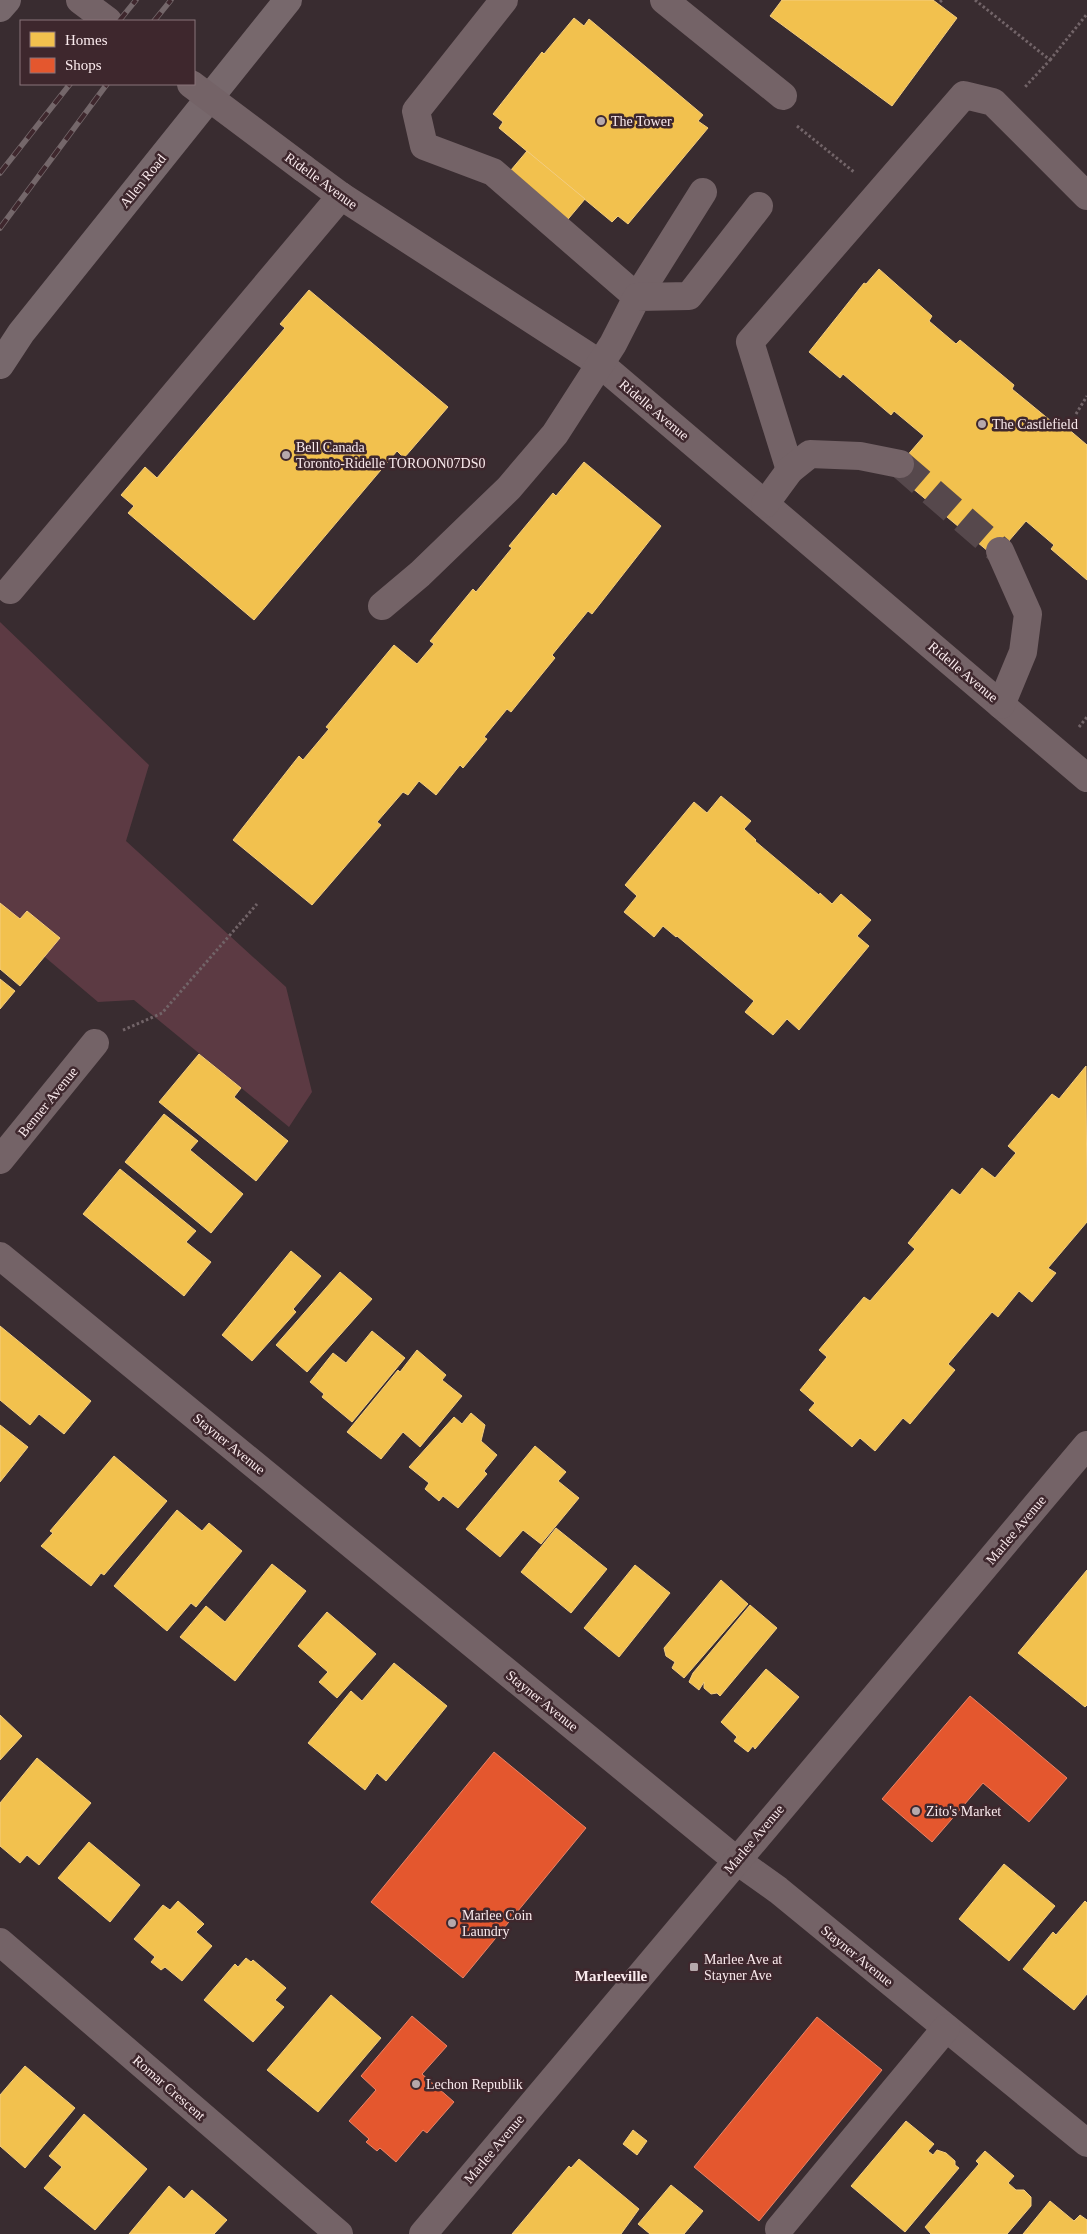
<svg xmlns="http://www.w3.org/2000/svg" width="1087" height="2234" font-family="Georgia,serif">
  <rect width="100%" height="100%" fill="#392c30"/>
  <polygon fill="#5c3a43" points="0,622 149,765 126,841 286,987 312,1092 289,1127 134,1000 98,1002 0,919"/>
  <g fill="#f2c14e" stroke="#f4cd7e">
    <polygon points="782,0 933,0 957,18 892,106 770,16"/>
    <polygon points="574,18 584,26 589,19 703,115 698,121 708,128 628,224 618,216 612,222 499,128 503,122 493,114 542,52 544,54"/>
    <polygon points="527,151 585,199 553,237 495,189"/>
    <polygon points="879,269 932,316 929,321 956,344 960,340 1014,385 1012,389 1057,426 1060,422 1087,445 1087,580 1051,549 1054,545 1026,521 995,557 893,472 924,436 894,411 891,415 843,374 840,378 809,352 864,283 866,284"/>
    <polygon points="309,290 448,407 404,458 397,451 254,620 128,513 134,506 121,495 145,467 157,478 285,328 280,324"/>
    <polygon points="584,462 661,526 592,614 588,611 552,655 555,658 511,712 507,709 484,737 487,739 463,768 460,765 436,795 419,781 408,795 403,792 377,822 381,825 312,905 233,840 299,756 303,760 329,729 326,727 394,645 417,664 434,644 430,641 473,589 476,592 512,548 509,546 553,493 556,496"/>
    <polygon points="721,796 751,821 744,829 756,840 755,841 819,895 820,893 832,904 841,894 871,920 857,936 869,946 799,1030 787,1019 773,1035 745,1012 754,1001 677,936 676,937 663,926 654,937 624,912 637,896 625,885 694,802 707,813"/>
    <polygon points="0,903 20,919 27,911 60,938 20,986 0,969"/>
    <polygon points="0,979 15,991 0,1009"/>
    <polygon points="199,1054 241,1088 234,1097 288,1141 256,1181 159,1102"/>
    <polygon points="1086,1066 1087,1222 1048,1268 1056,1273 1032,1302 1019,1291 998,1317 992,1312 948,1364 955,1370 910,1424 903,1418 875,1451 860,1438 852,1447 809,1410 815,1403 800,1390 827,1357 819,1350 864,1297 870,1301 915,1249 908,1243 952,1189 960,1195 982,1168 995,1178 1016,1153 1008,1146 1052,1094 1059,1099"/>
    <polygon points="164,1114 198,1141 190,1150 243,1194 211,1233 125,1162"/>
    <polygon points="120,1169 196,1231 186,1242 211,1262 184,1296 83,1214"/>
    <polygon points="291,1251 321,1276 293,1309 296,1312 252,1361 222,1335"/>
    <polygon points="340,1272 372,1299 307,1372 276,1345"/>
    <polygon points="0,1326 91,1401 64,1434 39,1414 30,1425 0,1400"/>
    <polygon points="372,1331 405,1358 352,1422 322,1397 324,1394 310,1382 333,1353 346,1363"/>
    <polygon points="417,1350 446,1375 442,1380 462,1396 420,1447 403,1432 381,1459 347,1432 398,1370 400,1372"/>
    <polygon points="471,1413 485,1425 481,1441 497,1455 484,1471 487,1474 458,1508 443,1496 439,1501 425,1489 429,1483 409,1467 454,1417 462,1424"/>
    <polygon points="0,1425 28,1447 0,1482"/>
    <polygon points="535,1446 566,1472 558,1481 579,1498 541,1544 523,1530 500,1557 466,1529"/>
    <polygon points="114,1456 167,1501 104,1575 101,1573 91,1586 41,1546 53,1533 50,1531"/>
    <polygon points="177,1510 202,1531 209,1523 242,1551 196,1607 191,1603 167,1631 114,1586"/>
    <polygon points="556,1528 607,1569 571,1613 521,1572"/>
    <polygon points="272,1564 306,1591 235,1681 180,1637 206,1606 225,1622"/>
    <polygon points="635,1565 670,1593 619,1657 584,1628"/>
    <polygon points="1087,1570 1087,1705 1085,1707 1018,1653"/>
    <polygon points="721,1580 748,1604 684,1678 672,1668 675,1662 666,1656 664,1648"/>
    <polygon points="750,1605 777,1628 720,1696 717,1693 711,1694 704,1688 704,1682 699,1690 689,1682 693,1673"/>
    <polygon points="327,1612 376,1654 337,1698 319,1682 328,1672 298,1646"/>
    <polygon points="394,1663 447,1706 386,1781 377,1773 365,1790 308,1743 351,1691 362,1701"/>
    <polygon points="766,1669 799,1697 755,1749 753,1746 748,1752 734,1741 737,1737 721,1722"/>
    <polygon points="0,1715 22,1736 0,1760"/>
    <polygon points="37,1758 91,1803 39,1865 27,1855 20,1863 0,1846 0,1803"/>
    <polygon points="89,1842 140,1885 110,1922 58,1878"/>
    <polygon points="1004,1864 1055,1906 1009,1961 959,1919"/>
    <polygon points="178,1901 204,1924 196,1932 212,1946 182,1981 165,1967 161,1970 151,1962 155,1957 134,1939 163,1905 170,1910"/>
    <polygon points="1085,1901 1087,1903 1087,1994 1074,2010 1023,1969 1053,1932 1056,1935"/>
    <polygon points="246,1958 251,1962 253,1960 286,1988 275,2000 284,2007 253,2042 204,2000 235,1964 238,1967"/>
    <polygon points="331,1995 381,2038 318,2112 267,2070"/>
    <polygon points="25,2066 75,2108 25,2168 0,2146 0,2095"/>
    <polygon points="84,2114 147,2169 95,2230 44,2188 62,2167 49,2156"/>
    <polygon points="906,2121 934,2144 928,2151 933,2155 937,2150 946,2153 955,2161 955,2165 959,2168 905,2232 851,2186"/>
    <polygon points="633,2130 647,2141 637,2155 623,2144"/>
    <polygon points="985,2151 1014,2176 1008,2183 1016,2190 1024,2190 1031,2197 1031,2206 1007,2234 931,2234 925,2227 979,2164 976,2161"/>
    <polygon points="579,2159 639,2209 621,2234 512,2234 569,2166 571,2168"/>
    <polygon points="671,2185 703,2211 684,2234 650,2234 638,2224"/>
    <polygon points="169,2186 184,2199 192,2190 227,2220 214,2234 129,2234"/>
    <polygon points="1050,2201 1074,2221 1080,2215 1087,2220 1087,2234 1023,2234"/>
  </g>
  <g fill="#e4572e" stroke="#eb8367">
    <polygon points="970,1696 1067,1778 1029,1822 983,1783 932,1842 882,1799"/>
    <polygon points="494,1752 586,1828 463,1978 371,1902"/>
    <polygon points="412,2016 447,2046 422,2074 454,2102 427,2133 423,2130 396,2162 380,2148 377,2151 366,2142 369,2139 349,2121 376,2090 361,2076"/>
    <polygon points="817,2017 882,2070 759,2221 694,2167"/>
  </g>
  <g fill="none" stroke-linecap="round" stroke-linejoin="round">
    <polyline stroke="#56484c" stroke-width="28" stroke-dasharray="28 14" stroke-linecap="butt" points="900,464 1000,551"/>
    <g stroke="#726468" stroke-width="3" stroke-dasharray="2.5 2.5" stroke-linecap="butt">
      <polyline points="975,0 1050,60 1025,87"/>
      <polyline points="940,2 942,0"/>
      <polyline points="1050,60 1087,14"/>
      <polyline points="797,126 854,172"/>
      <polyline points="1076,414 1087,396"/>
      <polyline points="1079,727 1087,717"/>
      <polyline points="123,1030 162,1013 257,904"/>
    </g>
    <g stroke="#746367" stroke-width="28">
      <polyline points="80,0 108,21"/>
      <polyline points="504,0 416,111 424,146 493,172 637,297 703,192"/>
      <polyline points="664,0 783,96"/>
      <polyline points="303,168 341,196 599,363 1087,778"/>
      <polyline points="790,470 750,342 964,95 993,102 1087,196"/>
      <polyline points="765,504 790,470 810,454 860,456 900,464"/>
      <polyline points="1000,551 1028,614 1023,652 1001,705"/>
      <polyline points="10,590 341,196"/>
      <polyline points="382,606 420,574 509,488 555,434 613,344 637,297 689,296 759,206"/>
      <polyline points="0,1160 95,1043"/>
      <polyline points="0,1256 736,1860 778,1890 1087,2143"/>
      <polyline points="0,1942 339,2234"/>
      <polyline points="779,2229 946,2028"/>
      <polyline points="423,2234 1087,1445"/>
    </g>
    <g stroke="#77686c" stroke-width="28">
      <polyline points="0,8 7,0"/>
      <polyline points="0,365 21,333 288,0"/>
    </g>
    <g stroke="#74676a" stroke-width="5.5">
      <g id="rail">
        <polyline points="119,21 136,0"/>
        <polyline points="154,21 171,0"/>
        <polyline points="0,173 70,84"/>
        <polyline points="0,228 107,84"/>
      </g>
    </g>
    <use href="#rail" stroke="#3e272d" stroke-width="4" stroke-dasharray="11" stroke-linecap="butt"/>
    <polyline stroke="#746367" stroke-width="28" points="191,84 303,168"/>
  </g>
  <g fill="#b6a8ab" stroke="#3e272d" stroke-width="2">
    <circle cx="601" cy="121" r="5"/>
    <circle cx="982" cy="424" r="5"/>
    <circle cx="286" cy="455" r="5"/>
    <circle cx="916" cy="1811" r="5"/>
    <circle cx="452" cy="1923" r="5"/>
    <rect x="689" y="1962" width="10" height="10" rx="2.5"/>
    <circle cx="416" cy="2084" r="5"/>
  </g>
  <g text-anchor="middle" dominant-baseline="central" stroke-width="5" stroke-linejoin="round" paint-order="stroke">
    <g font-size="14" fill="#faeaed" stroke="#3e272d" text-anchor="start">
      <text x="611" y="121">The Tower</text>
      <text x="992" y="424">The Castlefield</text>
      <text x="296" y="447">Bell Canada<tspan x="296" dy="16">Toronto-Ridelle TOROON07DS0</tspan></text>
      <text x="926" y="1811">Zito's Market</text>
      <text x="462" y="1915">Marlee Coin<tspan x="462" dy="16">Laundry</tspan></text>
      <text x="704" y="1959">Marlee Ave at<tspan x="704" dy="16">Stayner Ave</tspan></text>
      <text x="426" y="2084">Lechon Republik</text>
    </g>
    <g font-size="14" fill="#faeaed" stroke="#3e272d">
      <text transform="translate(143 181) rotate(-51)">Allen Road</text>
      <text transform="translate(321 181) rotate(36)">Ridelle Avenue</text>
      <text transform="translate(654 410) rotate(40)">Ridelle Avenue</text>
      <text transform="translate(963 672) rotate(40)">Ridelle Avenue</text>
      <text transform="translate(48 1102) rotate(-51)">Benner Avenue</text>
      <text transform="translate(229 1444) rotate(39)">Stayner Avenue</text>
      <text transform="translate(1016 1530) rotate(-50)">Marlee Avenue</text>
      <text transform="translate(542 1701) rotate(39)">Stayner Avenue</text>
      <text transform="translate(754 1839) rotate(-50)">Marlee Avenue</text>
      <text transform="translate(857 1956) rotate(39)">Stayner Avenue</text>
      <text transform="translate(169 2088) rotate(41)">Romar Crescent</text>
      <text transform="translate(494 2149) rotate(-50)">Marlee Avenue</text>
    </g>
    <g font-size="15" font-weight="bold" fill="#faeaed" stroke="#3e272d">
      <text x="611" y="1976">Marleeville</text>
    </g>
  </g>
  <rect x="20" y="20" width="175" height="65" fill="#3e272d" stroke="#89757a"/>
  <rect x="30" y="32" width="25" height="15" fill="#f2c14e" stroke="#89757a"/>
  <text x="65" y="45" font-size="15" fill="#faeaed">Homes</text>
  <rect x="30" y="58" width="25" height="15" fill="#e4572e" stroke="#89757a"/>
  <text x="65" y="70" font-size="15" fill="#faeaed">Shops</text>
</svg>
